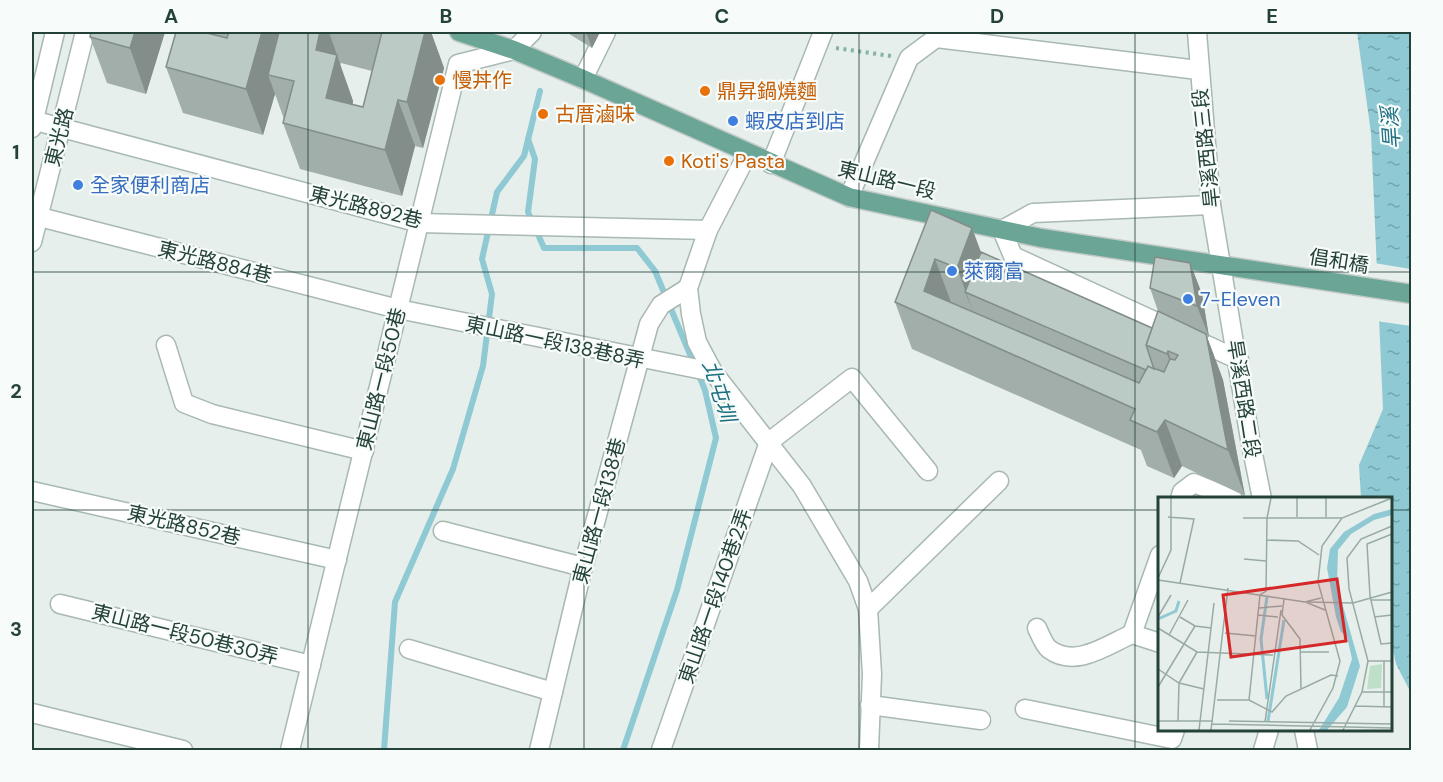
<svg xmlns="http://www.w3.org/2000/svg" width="1443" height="782" font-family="'DM Sans','Noto Sans TC',sans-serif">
  <defs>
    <pattern id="water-ripples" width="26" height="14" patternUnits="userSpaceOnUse" patternTransform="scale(1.5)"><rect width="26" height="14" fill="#8ec9d4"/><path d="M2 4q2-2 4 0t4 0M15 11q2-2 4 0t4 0" fill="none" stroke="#74a5ad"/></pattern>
  </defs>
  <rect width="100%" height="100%" fill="#e6efeb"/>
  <polygon fill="url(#water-ripples)" points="1357,32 1411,32 1411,693 1396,664 1391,640 1390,499 1361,498 1359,465 1383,409 1371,133"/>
  <polygon fill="#e6efeb" points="1374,263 1411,269 1411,326 1376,321"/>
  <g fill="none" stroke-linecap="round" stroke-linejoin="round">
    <g stroke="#8ec9d4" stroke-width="6">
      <polyline points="528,139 535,159 528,212 544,248 637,248 655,271 705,390 716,438 677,590 623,750"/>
      <polyline points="384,750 395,602 453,469 483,366 492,294 482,259 497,192 524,156 540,91"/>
    </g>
    <g stroke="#a8b8b2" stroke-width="21">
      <g id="minor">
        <polyline points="1197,32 1211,205 1250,439 1262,499"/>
        <polyline points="583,79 606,32"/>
        <polyline points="32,120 420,223 708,230"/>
        <polyline points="32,128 55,32"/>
        <polyline points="748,153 708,230 688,288 691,314 697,342 713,372 802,486 858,581 868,609 872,674 869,750"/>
        <polyline points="771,164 823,32"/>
        <polyline points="849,197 909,58 936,38 1198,70"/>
        <polyline points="1211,205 1033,213 1002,230 1013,256 1239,360"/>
        <polyline points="32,215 398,309 713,372"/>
        <polyline points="32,242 85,32"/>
        <polyline points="166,345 184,403 212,414 364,451"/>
        <polyline points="769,442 852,378 928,471"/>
        <polyline points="32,491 337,560"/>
        <polyline points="1180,499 1182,492 1194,483 1233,499"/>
        <polyline points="443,531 583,567"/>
        <polyline points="60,604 311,665"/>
        <polyline points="868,609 999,481"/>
        <path d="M1037,628C1040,634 1044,645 1049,649C1075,669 1107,645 1132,634L1160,643"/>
        <polyline points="1132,634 1160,555"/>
        <polyline points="409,649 553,692"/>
        <polyline points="870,705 981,720"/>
        <polyline points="1025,709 1172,739 1175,730"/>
        <polyline points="32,713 183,750"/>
        <polyline points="1304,730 1308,750"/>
        <polyline points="290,750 458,64 514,50 532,32"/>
        <polyline points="539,750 583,567 649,324 661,305 688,288"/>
        <polyline points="661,750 769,442"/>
        <polyline points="1263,750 1269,730"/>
      </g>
    </g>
    <g stroke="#c2cac8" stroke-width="21">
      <polyline id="major" points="459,32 514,50 583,79 849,197 1041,238 1412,294"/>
    </g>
    <polyline stroke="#86b3a5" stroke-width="4" stroke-dasharray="3 4.5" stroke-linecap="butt" points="836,48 891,56"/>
    <use href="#minor" stroke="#fff" stroke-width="18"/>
    <use href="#major" stroke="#6aa596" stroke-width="18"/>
  </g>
  <g fill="#a1aea9" fill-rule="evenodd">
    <polygon points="165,32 146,94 107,83 90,37"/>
    <path d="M176,32H431L444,68L423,148L415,146L402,196L300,169L283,123L284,119L275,94L263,135L183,113L166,67ZM341,63L372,71L363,107L353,105V101L340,65Z"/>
    <polygon points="566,32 600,32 592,48"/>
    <polygon points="931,210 972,228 981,252 1152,328 1158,311 1150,288 1190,263 1202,294 1209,337 1207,337 1223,380 1245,496 1182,466 1174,478 1147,466 1141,450 912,349 895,302"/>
  </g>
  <g fill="#838d89">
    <polygon points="135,32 165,32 146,94 130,48"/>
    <polygon points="262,32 292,32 268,75 275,94 263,135 246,89"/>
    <polygon points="320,32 329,32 353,101 344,139 326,98 316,50"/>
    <polygon points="425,32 431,32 444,68 423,148 407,102"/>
    <polygon points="586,32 600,32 592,48"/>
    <polygon points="398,100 415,146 402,196 385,150"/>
    <polygon points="972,228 989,275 965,292 974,314 957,268"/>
    <polygon points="935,259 952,305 924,291"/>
    <polygon points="1190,263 1202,294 1209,337 1197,306"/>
    <polygon points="1206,334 1223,380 1245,496 1228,450"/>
    <polygon points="1168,351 1184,397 1167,354"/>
    <polygon points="1165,420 1182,466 1174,478 1157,432"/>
  </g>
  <g fill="#bbcac4" stroke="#838d89" stroke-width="1.5">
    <polygon points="91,32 135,32 130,48 90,37"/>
    <polygon points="176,32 203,32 227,38 229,32 262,32 246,89 166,67"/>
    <polygon points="279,32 320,32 316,50 337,55 326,98 363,107 382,32 380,32 425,32 407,102 398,100 385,150 283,123 294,81 268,75"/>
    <polygon points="931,210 972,228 957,268 935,259 924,291 1139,383 1148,366 1164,372 1170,359 1175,360 1178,355 1168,351 1167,354 1146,345 1158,311 1206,334 1228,450 1165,420 1157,432 1130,420 1135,409 895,302"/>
    <polygon points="981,252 1152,328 1146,345 1154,369 1148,366 1146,370 965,292"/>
    <polygon points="1155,257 1190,263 1197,306 1150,288"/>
  </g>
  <path fill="none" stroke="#24423a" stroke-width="1.5" stroke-opacity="0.55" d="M308,32V750M584,32V750M859,32V750M1135,32V750M32,272H1412M32,510H1160M1390,510H1412"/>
  <g fill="#e8710a" stroke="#f7fbf9" stroke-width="2">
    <circle cx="440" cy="80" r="6"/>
    <circle cx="705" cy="91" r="6"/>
    <circle cx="543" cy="114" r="6"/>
    <circle cx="669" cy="161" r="6"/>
  </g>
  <g fill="#3f7fe0" stroke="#f7fbf9" stroke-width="2">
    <circle cx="733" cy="121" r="6"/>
    <circle cx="78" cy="185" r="6"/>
    <circle cx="952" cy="271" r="6"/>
    <circle cx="1188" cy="299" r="6"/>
  </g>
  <g text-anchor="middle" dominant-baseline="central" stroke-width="4.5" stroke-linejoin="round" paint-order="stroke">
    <g font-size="20" fill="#c56008" stroke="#f7fbf9" text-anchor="start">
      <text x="452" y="80">慢丼作</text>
      <text x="717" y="91">鼎昇鍋燒麵</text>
      <text x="555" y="114">古厝滷味</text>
      <text x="681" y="161">Koti's Pasta</text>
    </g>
    <g font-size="20" fill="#366cbe" stroke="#f7fbf9" text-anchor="start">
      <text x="745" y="121">蝦皮店到店</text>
      <text x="90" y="185">全家便利商店</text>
      <text x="964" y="271">萊爾富</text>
      <text x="1200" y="299">7-Eleven</text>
    </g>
    <g font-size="20" fill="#24423a" stroke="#f7fbf9">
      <text transform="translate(59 137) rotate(-76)">東光路</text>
      <text transform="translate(1206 148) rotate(-96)">旱溪西路三段</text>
      <text transform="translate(887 180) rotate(14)">東山路一段</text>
      <text transform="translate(366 207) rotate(14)">東光路892巷</text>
      <text transform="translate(1339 261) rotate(9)">倡和橋</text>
      <text transform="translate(215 262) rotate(14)">東光路884巷</text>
      <text transform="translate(555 342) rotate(12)">東山路一段138巷8弄</text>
      <text transform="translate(381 379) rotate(-76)">東山路一段50巷</text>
      <text transform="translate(1244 399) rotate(81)">旱溪西路二段</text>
      <text transform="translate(599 511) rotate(-75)">東山路一段138巷</text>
      <text transform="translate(184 525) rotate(13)">東光路852巷</text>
      <text transform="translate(715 596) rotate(-71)">東山路一段140巷2弄</text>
      <text transform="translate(185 634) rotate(14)">東山路一段50巷30弄</text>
    </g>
    <g font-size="21" font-style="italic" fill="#1c6f80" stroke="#f7fbf9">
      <text transform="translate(1391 128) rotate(-94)">旱溪</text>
      <text transform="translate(719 391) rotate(72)">北屯圳</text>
    </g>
  </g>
  <g transform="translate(1158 497)">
    <rect width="234" height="234" fill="#e6efeb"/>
    <path d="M224,167L223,191L209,192L212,169Z" fill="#bfe0c8"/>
    <path d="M234,12V18L216,23L193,37L180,53L179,88L202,169L189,210L169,233H161L181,201L194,162L189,139L183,135L178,120L169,71L172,52L186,35L216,17Z" fill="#8ec9d4"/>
    <path fill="none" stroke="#8ec9d4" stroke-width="3" d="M109,100L103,142L109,202M0,122L18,114L21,104M110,224L126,123"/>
    <path fill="none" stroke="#98aaa4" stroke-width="1.5" d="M168,1V20M10,20L36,22L22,86M139,20V1M85,21H184M234,37L209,47L212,99L223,147L234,146M108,43L140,44L161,58M86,62L108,64M0,81L13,53V1M0,83L147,105L195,106L234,95M163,101L147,105L167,113M126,102L124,118L142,142L143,192M213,103H234M101,111L124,109M100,118L120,120M0,120L13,98M22,120L37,129L53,131M216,120L234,118M0,131L39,155L115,158M67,136L98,139M11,138L30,103M142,155H171M210,164H234M0,172L21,186L46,192M0,190L37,129M204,195H234M59,203H91L114,215L128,199L173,178L180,179M91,203L102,98L108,94L109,21L113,1M197,209L234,210M226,210V164M0,224H55M20,224L21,186L39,155M71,224L234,227M107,225L123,113M54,227L234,231M41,233L56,106M53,233L70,91M152,233L175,191L182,164L160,85L164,49L184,21L234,1M185,233L204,195L210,164L191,92L189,61L203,42L234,29"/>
    <path fill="#d62828" fill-opacity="0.15" stroke="#d62828" stroke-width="3" d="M179,82L188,144L73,160L65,98Z"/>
    <rect width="234" height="234" fill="none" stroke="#24423a" stroke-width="3"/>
  </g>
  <rect width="1443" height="782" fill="none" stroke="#f7fbf9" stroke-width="66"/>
  <rect x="33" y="33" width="1377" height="716" fill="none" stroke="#24423a" stroke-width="2"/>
  <g font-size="20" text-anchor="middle" font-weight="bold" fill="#24423a">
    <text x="171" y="23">A</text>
    <text x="446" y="23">B</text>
    <text x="722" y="23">C</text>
    <text x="997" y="23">D</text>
    <text x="1272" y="23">E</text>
    <text x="16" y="159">1</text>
    <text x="16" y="398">2</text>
    <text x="16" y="636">3</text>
  </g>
</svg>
